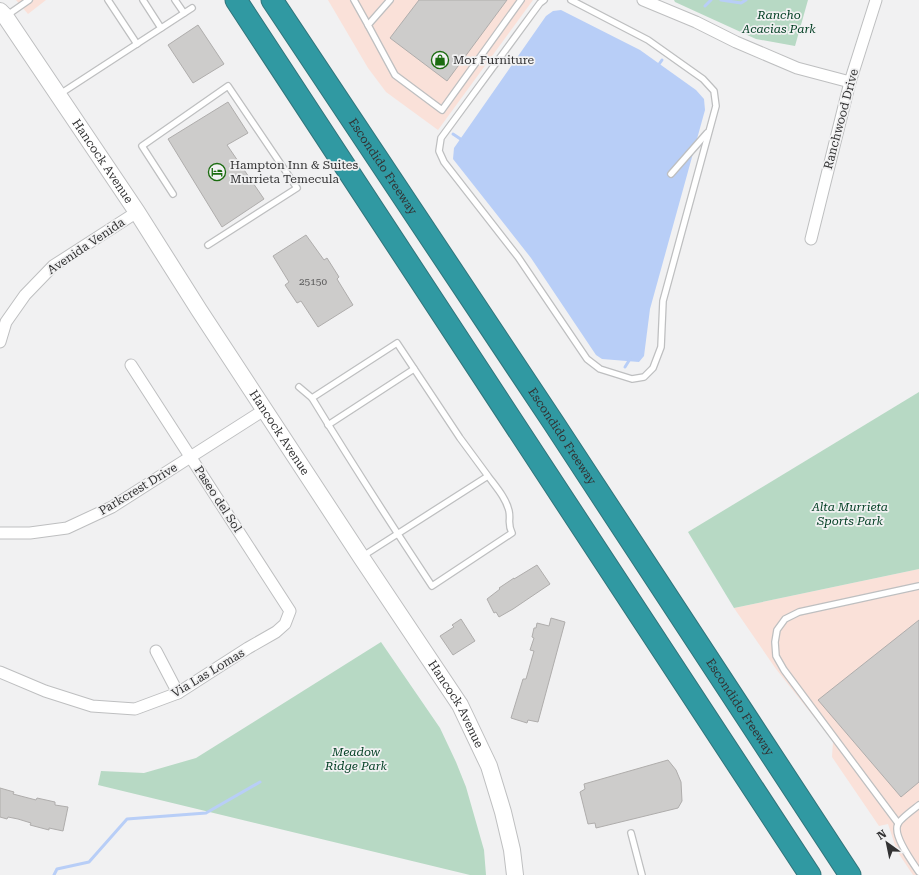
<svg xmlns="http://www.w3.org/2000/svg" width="919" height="875" font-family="'Roboto Serif',serif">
  <rect width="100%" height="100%" fill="#f1f1f2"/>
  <g fill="#fae1d9">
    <polygon points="16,0 46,0 28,14"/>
    <polygon points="328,0 533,0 438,130 386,92 368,68"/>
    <polygon points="919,569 919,875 913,875 897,851 888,824 879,826 832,757 833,741 776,669 734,608"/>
  </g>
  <g fill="#b7d9c4">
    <polygon points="674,0 808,0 795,46 756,39 675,2"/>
    <polygon points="919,392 919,569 734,608 688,532"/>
    <polygon points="381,642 440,728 456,762 466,787 484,850 486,875 470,875 98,785 101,771 144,773 196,758"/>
  </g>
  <polygon fill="#b8cef7" points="561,10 640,50 696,90 704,99 705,110 650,309 644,356 639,362 602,359 596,355 531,258 453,159 454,148 546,16 553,11"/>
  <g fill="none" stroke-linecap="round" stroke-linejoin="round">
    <g stroke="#b8cef7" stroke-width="3">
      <polyline points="721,0 741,3 746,0"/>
      <polyline points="705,6 711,0"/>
      <polyline points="657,67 662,60"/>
      <polyline points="453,134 462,140"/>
      <polyline points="625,367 630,359"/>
      <polyline points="54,875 57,869 89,862 127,819 206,813 260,782"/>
    </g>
  </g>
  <g fill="#cdcccb" stroke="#afadac">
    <polygon points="419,0 507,0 447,81 390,38"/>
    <polygon points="198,25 224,64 193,83 168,45"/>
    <polygon points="228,102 248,133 227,145 264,199 222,227 168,139"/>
    <polygon points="306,235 324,260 327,258 339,277 337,279 353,305 318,327 301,301 297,303 285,285 289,282 273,256"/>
    <polygon points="537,565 550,584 513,609 499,617 496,612 494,613 487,599 500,589 499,588 514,578 514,579"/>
    <polygon points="551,618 565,622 538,722 528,720 527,723 511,718 523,679 526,679 534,651 530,650 534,638 532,637 534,628 536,628 537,623 549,626"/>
    <polygon points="461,619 475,641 453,655 440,636 454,627 452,625"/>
    <polygon points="919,620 919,782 901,797 818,700"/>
    <polygon points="668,760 676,770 681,782 682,801 678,808 596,828 595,823 588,824 580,792 585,789 584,784"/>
    <polygon points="0,788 14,792 13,794 36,800 37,798 55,802 55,805 68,807 63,831 49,828 49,830 30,825 31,823 18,819 8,817 7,819 0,817"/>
  </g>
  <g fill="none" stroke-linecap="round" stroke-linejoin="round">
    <g stroke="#bebfc0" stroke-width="8">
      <g id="lane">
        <polyline points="108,0 137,44"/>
        <polyline points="143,0 161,28"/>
        <polyline points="175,0 184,13"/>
        <polyline points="354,0 368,25"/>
        <polyline points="390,0 368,25 395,75 442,110 521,0"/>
        <polyline points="544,0 540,3 441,138 439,151 444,162 518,257 587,359 600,369 632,379 644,377 653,368 661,347 663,301 716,106 714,91 703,79 648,40 571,0"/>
        <polyline points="6,16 29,0"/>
        <polyline points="60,94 192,8"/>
        <polyline points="671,174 707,133"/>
        <polyline points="173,194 142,146 228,86 297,188 208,245"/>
        <polyline points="299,387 312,398"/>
        <polyline points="328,425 414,369"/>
        <path d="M363,556L488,476L460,438L397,343L312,398C351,462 391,524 432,586L512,533C507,523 511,520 509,511C506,498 496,487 488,476"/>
        <path d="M919,805C914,809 900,819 898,824C892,835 913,863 919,872"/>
        <polyline points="898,823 784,670 776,656 775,642 777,630 785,619 799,612 919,586"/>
        <polyline points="631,833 642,875"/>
      </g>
    </g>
    <g stroke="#bebfc0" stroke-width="13">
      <g id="street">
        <polyline points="643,0 696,22 736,42 797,68 850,82"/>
        <polyline points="811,239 850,82 876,0"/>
        <polyline points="0,342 6,322 25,295 53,266 137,212"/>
        <polyline points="0,533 30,533 67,528 112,507 264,410"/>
        <polyline points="156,651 178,693"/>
        <polyline points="0,672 45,691 92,706 135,709 178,693 248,648 276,632 285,624 290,611 131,365"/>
      </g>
    </g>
    <g stroke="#bebfc0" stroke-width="18">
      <g id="secondary">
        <path id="s1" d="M0,11L5,16L137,212L199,310L361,557L460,705L489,766L503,812L512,850L515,875"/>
      </g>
    </g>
    <g stroke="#31757b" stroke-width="23">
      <g id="highway">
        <polyline points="236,0 810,875"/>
        <path id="s2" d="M272,0L553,422L850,875"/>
      </g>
    </g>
    <use href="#lane" stroke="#fff" stroke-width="5.5"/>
    <use href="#street" stroke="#fff" stroke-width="11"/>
    <use href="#secondary" stroke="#fff" stroke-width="16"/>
    <use href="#highway" stroke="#3099a2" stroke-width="21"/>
  </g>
  <defs>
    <g id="shop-ring" transform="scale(0.9)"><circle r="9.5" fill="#f1f1f2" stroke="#1b6c10" stroke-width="1.5"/><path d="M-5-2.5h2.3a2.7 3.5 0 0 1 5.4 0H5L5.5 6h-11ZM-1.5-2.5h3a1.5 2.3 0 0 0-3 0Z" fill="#1b6c10"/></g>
    <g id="hotel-ring" transform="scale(0.9)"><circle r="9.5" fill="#f1f1f2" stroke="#1b6c10" stroke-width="1.5"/><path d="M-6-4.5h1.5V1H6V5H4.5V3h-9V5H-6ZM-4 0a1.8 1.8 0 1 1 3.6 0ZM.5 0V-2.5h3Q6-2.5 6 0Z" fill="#1b6c10"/></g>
  </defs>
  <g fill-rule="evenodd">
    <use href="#shop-ring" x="440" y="60"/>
    <use href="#hotel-ring" x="217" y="172"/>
  </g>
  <g text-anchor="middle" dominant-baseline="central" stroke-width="3.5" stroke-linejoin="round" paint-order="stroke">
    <g font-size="10" fill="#595859">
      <text x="313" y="281">25150</text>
    </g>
    <g font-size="12" font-style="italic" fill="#044025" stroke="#f1f1f2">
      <text x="779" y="15">Rancho<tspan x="779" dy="14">Acacias Park</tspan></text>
      <text x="850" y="507">Alta Murrieta<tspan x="850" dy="14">Sports Park</tspan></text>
      <text x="356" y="752">Meadow<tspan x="356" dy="14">Ridge Park</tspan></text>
    </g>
    <g font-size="12" fill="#323233" stroke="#f1f1f2" text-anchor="start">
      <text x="453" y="60">Mor Furniture</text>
      <text x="230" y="165">Hampton Inn &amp; Suites<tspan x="230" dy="14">Murrieta Temecula</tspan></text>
    </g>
    <g font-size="12" fill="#323233" stroke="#f1f1f2">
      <text transform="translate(841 119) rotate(-75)">Ranchwood Drive</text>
      <text stroke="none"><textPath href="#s1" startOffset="182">Hancock Avenue</textPath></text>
      <text stroke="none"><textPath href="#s2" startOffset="200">Escondido Freeway</textPath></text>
      <text transform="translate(86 246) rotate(-34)">Avenida Venida</text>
      <text stroke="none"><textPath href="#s1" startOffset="506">Hancock Avenue</textPath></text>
      <text stroke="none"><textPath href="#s2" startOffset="524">Escondido Freeway</textPath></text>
      <text transform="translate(138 489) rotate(-31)">Parkcrest Drive</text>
      <text transform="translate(218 499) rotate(57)">Paseo del Sol</text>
      <text transform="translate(208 673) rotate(-31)">Via Las Lomas</text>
      <text stroke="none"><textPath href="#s1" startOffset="830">Hancock Avenue</textPath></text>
      <text stroke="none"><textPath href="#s2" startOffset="848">Escondido Freeway</textPath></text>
    </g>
  </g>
  <g transform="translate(887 843) rotate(327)" stroke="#f1f1f2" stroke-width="3" paint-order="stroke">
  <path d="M0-3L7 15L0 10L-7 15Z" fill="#323233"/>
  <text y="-6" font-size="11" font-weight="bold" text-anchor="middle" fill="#323233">N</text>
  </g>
</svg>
